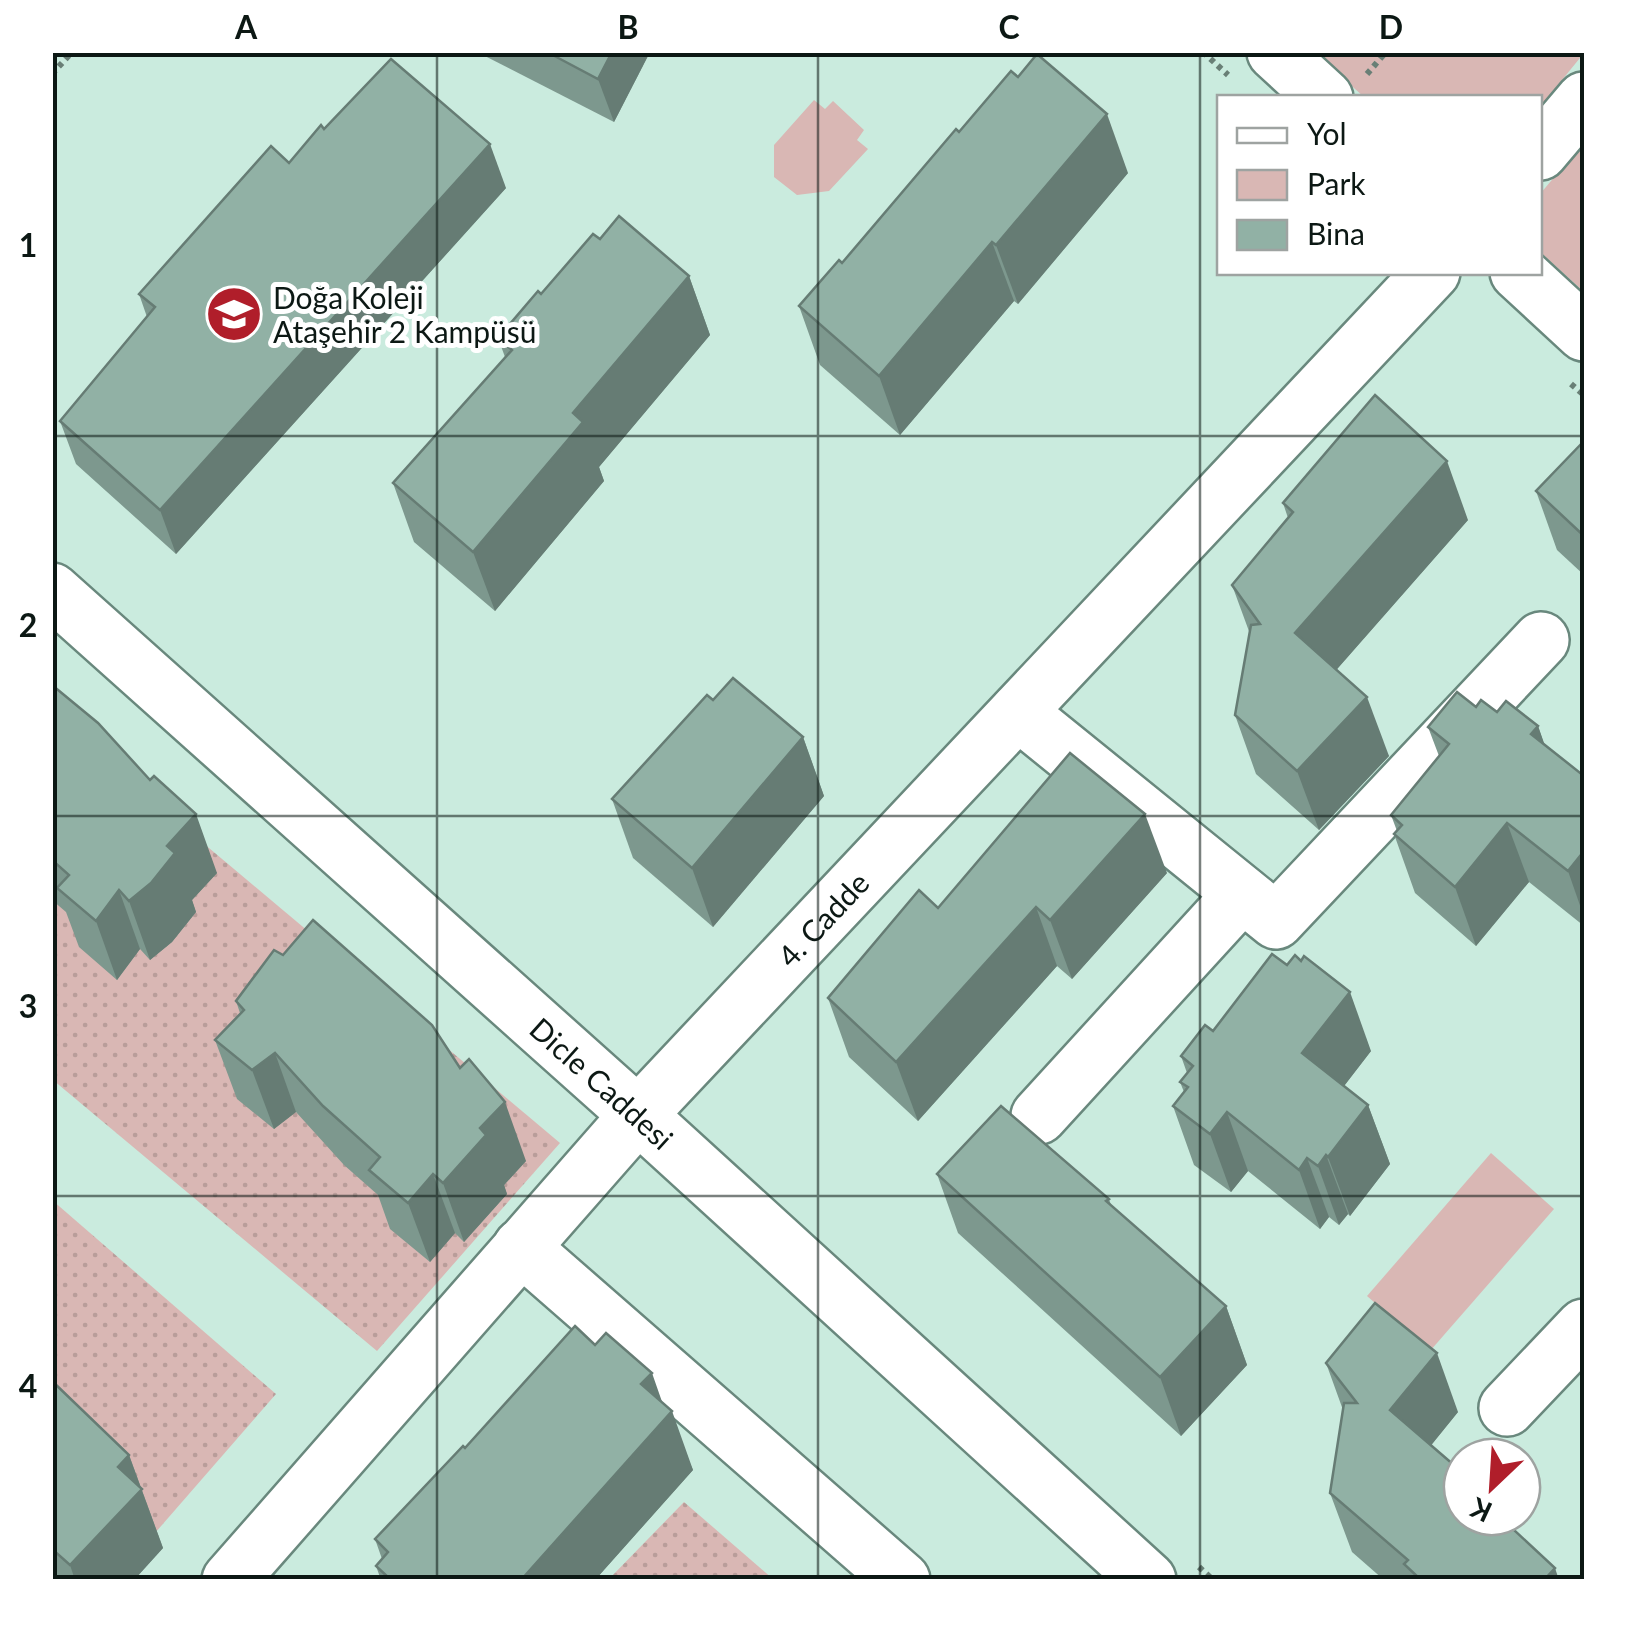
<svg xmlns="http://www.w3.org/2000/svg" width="1637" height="1632" font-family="Lato,sans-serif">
  <defs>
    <pattern id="grass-dots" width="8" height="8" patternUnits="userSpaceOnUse" patternTransform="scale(2.5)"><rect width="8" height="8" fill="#d9b7b4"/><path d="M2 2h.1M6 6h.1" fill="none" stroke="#b99d9a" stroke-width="1.8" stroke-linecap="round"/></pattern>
  </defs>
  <rect width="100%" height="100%" fill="#caebde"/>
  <g fill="url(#grass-dots)">
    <polygon points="52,716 560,1143 377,1351 53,1080"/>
    <polygon points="52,1200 276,1394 115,1579 53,1579"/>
    <polygon points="684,1502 773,1579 609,1579"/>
  </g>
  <g fill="#d9b7b4">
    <polygon points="1315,53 1584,53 1540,107 1540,98 1364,97"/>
    <polygon points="814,100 825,109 833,101 864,130 857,140 868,149 829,191 797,195 774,177 774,145"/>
    <polygon points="1584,142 1584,292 1540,252 1540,194"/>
    <polygon points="1491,1153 1554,1209 1430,1351 1367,1296"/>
  </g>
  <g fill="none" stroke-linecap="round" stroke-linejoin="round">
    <g stroke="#69887d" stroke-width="60">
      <g id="minor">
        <polyline points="1275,52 1325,98"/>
        <polyline points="1540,152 1584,100"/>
        <polyline points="1518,272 1584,333"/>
        <path id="s1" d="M52,591L638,1115L1148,1580"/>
        <polyline points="1018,712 1276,921 1541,640"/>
        <polyline points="1039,1116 1242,894"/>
        <polyline points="521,1247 902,1580"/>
        <polyline points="1507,1408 1584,1327"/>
        <path id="s2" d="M230,1580L638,1115L1432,272"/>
      </g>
    </g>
    <g stroke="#697f76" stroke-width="6" stroke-dasharray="5 5" stroke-linecap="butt">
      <polyline points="1203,52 1228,75"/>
      <polyline points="52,74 72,52"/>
      <polyline points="1367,74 1386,52"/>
      <polyline points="1571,384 1584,395"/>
      <polyline points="1199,1567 1213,1580"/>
    </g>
    <use href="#minor" stroke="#fff" stroke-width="55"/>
  </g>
  <g fill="#7d988e">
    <polygon points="477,52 650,52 614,122"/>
    <polygon points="324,129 506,188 176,554 76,464 60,421 147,317 139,294 289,163"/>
    <polygon points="959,132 1128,173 1018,304 1014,301 900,435 820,365 799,306 842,263"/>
    <polygon points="600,239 689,276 710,335 599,467 604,481 495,611 414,542 393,483 505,357 498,338 541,294"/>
    <polygon points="1584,441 1584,575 1557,550 1536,491"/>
    <polygon points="1283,503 1468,520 1336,670 1389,756 1319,830 1256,774 1235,715 1250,634 1232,585 1288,518"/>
    <polygon points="52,685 217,873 192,900 196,912 172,942 150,960 140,949 117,980 79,947 66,912 52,900"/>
    <polygon points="713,700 803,737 824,796 713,927 633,858 612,799"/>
    <polygon points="1497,712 1538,726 1544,744 1584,776 1584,926 1529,882 1476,946 1415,893 1394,834 1397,831 1391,815 1439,756 1428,727"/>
    <polygon points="1167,873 1072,979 1057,966 918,1121 849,1057 828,998 938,908"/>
    <polygon points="236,1001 526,1161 504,1185 507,1194 464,1242 455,1233 430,1262 390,1229 378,1195 344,1165 296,1112 274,1129 237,1099 215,1040 240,1013"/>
    <polygon points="1213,1031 1371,1051 1344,1086 1368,1105 1390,1164 1350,1216 1348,1214 1339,1225 1329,1217 1320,1229 1248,1171 1231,1192 1194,1165 1173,1106 1184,1092 1180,1082 1187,1073 1181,1056"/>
    <polygon points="937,1174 1109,1199 1111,1205 1226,1306 1247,1365 1181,1436 958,1233"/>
    <polygon points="595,1345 663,1403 693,1470 595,1580 381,1580 376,1566 382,1559 375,1539"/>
    <polygon points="1326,1363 1458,1412 1431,1445 1462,1517 1559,1580 1384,1580 1352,1552 1330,1493 1343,1410"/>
    <polygon points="52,1381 129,1455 163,1548 134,1580 52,1580"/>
  </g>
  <g fill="#667c74">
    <polygon points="612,52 650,52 614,122 598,79"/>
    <polygon points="1107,114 1128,173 1018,304 996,245"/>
    <polygon points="490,144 506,188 176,554 160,510"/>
    <polygon points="992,242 1014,301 900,435 879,376"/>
    <polygon points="689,276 710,335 599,467 604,481 495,611 473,552 573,413"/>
    <polygon points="1447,461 1468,520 1317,692 1295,633"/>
    <polygon points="1367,697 1389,756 1319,830 1297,771"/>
    <polygon points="1538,726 1559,785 1531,734"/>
    <polygon points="803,737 824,796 713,927 692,868"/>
    <polygon points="196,814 217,873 192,900 196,912 172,942 150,960 129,901 167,846"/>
    <polygon points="1145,814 1167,873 1072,979 1050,920"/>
    <polygon points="1507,823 1529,882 1476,946 1455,887"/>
    <polygon points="1584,851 1584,917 1568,871"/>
    <polygon points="119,890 140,949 117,980 96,921"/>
    <polygon points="1036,907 1057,966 918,1121 896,1062"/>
    <polygon points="1350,992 1371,1051 1324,1112 1302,1053"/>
    <polygon points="275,1053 296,1112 274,1129 252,1070"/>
    <polygon points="505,1102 526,1161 504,1185 507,1194 464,1242 443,1183 480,1128"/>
    <polygon points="1368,1105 1390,1164 1350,1216 1328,1157"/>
    <polygon points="1227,1112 1248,1171 1231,1192 1210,1134"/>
    <polygon points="1326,1155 1348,1214 1339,1225 1318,1166"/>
    <polygon points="1307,1158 1329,1217 1320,1229 1299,1170"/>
    <polygon points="433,1174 455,1233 430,1262 408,1203"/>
    <polygon points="1226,1306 1247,1365 1181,1436 1160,1377"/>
    <polygon points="1437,1353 1458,1412 1412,1469 1390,1410"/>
    <polygon points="652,1373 667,1416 672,1411 693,1470 595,1580 521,1580 641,1384"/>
    <polygon points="129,1455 163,1548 134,1580 75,1580 70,1565 118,1467"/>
    <polygon points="1555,1568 1559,1580 1544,1580"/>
  </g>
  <g fill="#91b1a5" stroke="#667c74" stroke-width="2.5">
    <polygon points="547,52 612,52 598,79"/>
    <polygon points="1037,54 1107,114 996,245 992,242 879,376 799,306 839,260 842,263 956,129 959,132 1011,71 1018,77"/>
    <polygon points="391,59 490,144 160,510 60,421 155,307 139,294 271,146 289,163 321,125 324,129"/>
    <polygon points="619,216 689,276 573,413 583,422 473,552 393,483 512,350 498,338 538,291 541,294 593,234 600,239"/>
    <polygon points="1375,395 1447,461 1295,633 1367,697 1297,771 1235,715 1251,625 1260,624 1232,585 1293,512 1283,503"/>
    <polygon points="1584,441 1584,536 1536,491"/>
    <polygon points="733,678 803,737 692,868 612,799 707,695 713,700"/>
    <polygon points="52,685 98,723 150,780 154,776 196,814 167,846 175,853 151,883 129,901 119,890 96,921 57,888 69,875 52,860"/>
    <polygon points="1457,692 1476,707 1481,700 1497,712 1506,701 1538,726 1531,734 1584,776 1584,851 1568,871 1507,823 1455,887 1394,834 1402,825 1391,815 1449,744 1428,727"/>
    <polygon points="1070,753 1145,814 1050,920 1036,907 896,1062 828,998 919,890 938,908"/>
    <polygon points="313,920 432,1025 460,1068 469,1059 505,1102 480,1128 486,1135 443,1183 433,1174 408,1203 369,1170 380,1157 323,1106 275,1053 252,1070 215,1040 244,1010 236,1001 274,950 283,955"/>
    <polygon points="1272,954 1287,965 1295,955 1301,961 1304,956 1350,992 1302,1053 1368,1105 1328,1157 1326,1155 1318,1166 1307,1158 1299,1170 1227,1112 1210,1134 1173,1106 1188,1087 1180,1082 1193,1066 1181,1056 1205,1025 1213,1031"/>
    <polygon points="1001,1106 1109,1199 1106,1201 1226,1306 1160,1377 937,1174"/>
    <polygon points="1375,1303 1437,1353 1390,1410 1462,1472 1458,1478 1462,1482 1462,1517 1500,1517 1555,1568 1544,1580 1421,1580 1404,1564 1408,1560 1330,1493 1344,1403 1357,1403 1326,1363"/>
    <polygon points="575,1326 595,1345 606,1333 652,1373 641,1384 672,1411 521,1580 391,1580 376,1566 388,1552 375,1539 463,1446 465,1448"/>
    <polygon points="52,1381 129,1455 118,1467 142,1489 70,1565 52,1549"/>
  </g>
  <path fill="none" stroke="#0c1814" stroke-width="2.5" stroke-opacity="0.55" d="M437,52V1580M818,52V1580M1200,52V1580M52,436H1584M52,816H1584M52,1196H1584"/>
  <defs>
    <g id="school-disc" transform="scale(2.875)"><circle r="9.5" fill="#b01e2a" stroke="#fff"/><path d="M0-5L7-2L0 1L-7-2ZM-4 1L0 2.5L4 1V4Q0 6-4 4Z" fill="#fff"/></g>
  </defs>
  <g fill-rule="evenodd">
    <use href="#school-disc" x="234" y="314"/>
  </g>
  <g text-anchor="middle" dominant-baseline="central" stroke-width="10" stroke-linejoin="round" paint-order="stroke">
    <g font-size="30" fill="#0c1814" stroke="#fff" text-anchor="start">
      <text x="273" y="297">Doğa Koleji<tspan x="273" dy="34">Ataşehir 2 Kampüsü</tspan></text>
    </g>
    <g font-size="30" fill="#0c1814" stroke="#fff">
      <text stroke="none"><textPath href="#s2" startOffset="888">4. Cadde</textPath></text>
      <text stroke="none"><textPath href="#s1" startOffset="738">Dicle Caddesi</textPath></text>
    </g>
  </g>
  <rect width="1637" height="1632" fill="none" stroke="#ffffff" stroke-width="110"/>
  <rect x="1217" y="95" width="325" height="180" fill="#ffffff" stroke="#9ea3a1" stroke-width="2.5"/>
  <rect x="1237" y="128" width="50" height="15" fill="#ffffff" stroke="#9ea3a1" stroke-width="2.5"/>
  <text x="1307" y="145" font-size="30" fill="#0c1814">Yol</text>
  <rect x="1237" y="170" width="50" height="30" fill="#d9b7b4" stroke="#9ea3a1" stroke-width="2.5"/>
  <text x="1307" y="195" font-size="30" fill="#0c1814">Park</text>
  <rect x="1237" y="220" width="50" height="30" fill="#91b1a5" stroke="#9ea3a1" stroke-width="2.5"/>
  <text x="1307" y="245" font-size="30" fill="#0c1814">Bina</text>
  <g transform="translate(1492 1487) rotate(205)"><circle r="48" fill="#ffffff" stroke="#9ea3a1" stroke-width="2.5"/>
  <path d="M0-8L18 38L0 25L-18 38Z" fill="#b01e2a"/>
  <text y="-15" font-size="28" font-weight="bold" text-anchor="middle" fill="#0c1814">K</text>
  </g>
  <rect x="55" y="55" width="1527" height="1522" fill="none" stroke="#0c1814" stroke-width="4"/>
  <g font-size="32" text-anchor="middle" font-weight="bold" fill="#0c1814">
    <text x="246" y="39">A</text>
    <text x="628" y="39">B</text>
    <text x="1009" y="39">C</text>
    <text x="1391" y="39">D</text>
    <text x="28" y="257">1</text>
    <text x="28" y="637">2</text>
    <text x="28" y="1018">3</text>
    <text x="28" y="1398">4</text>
  </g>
</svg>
